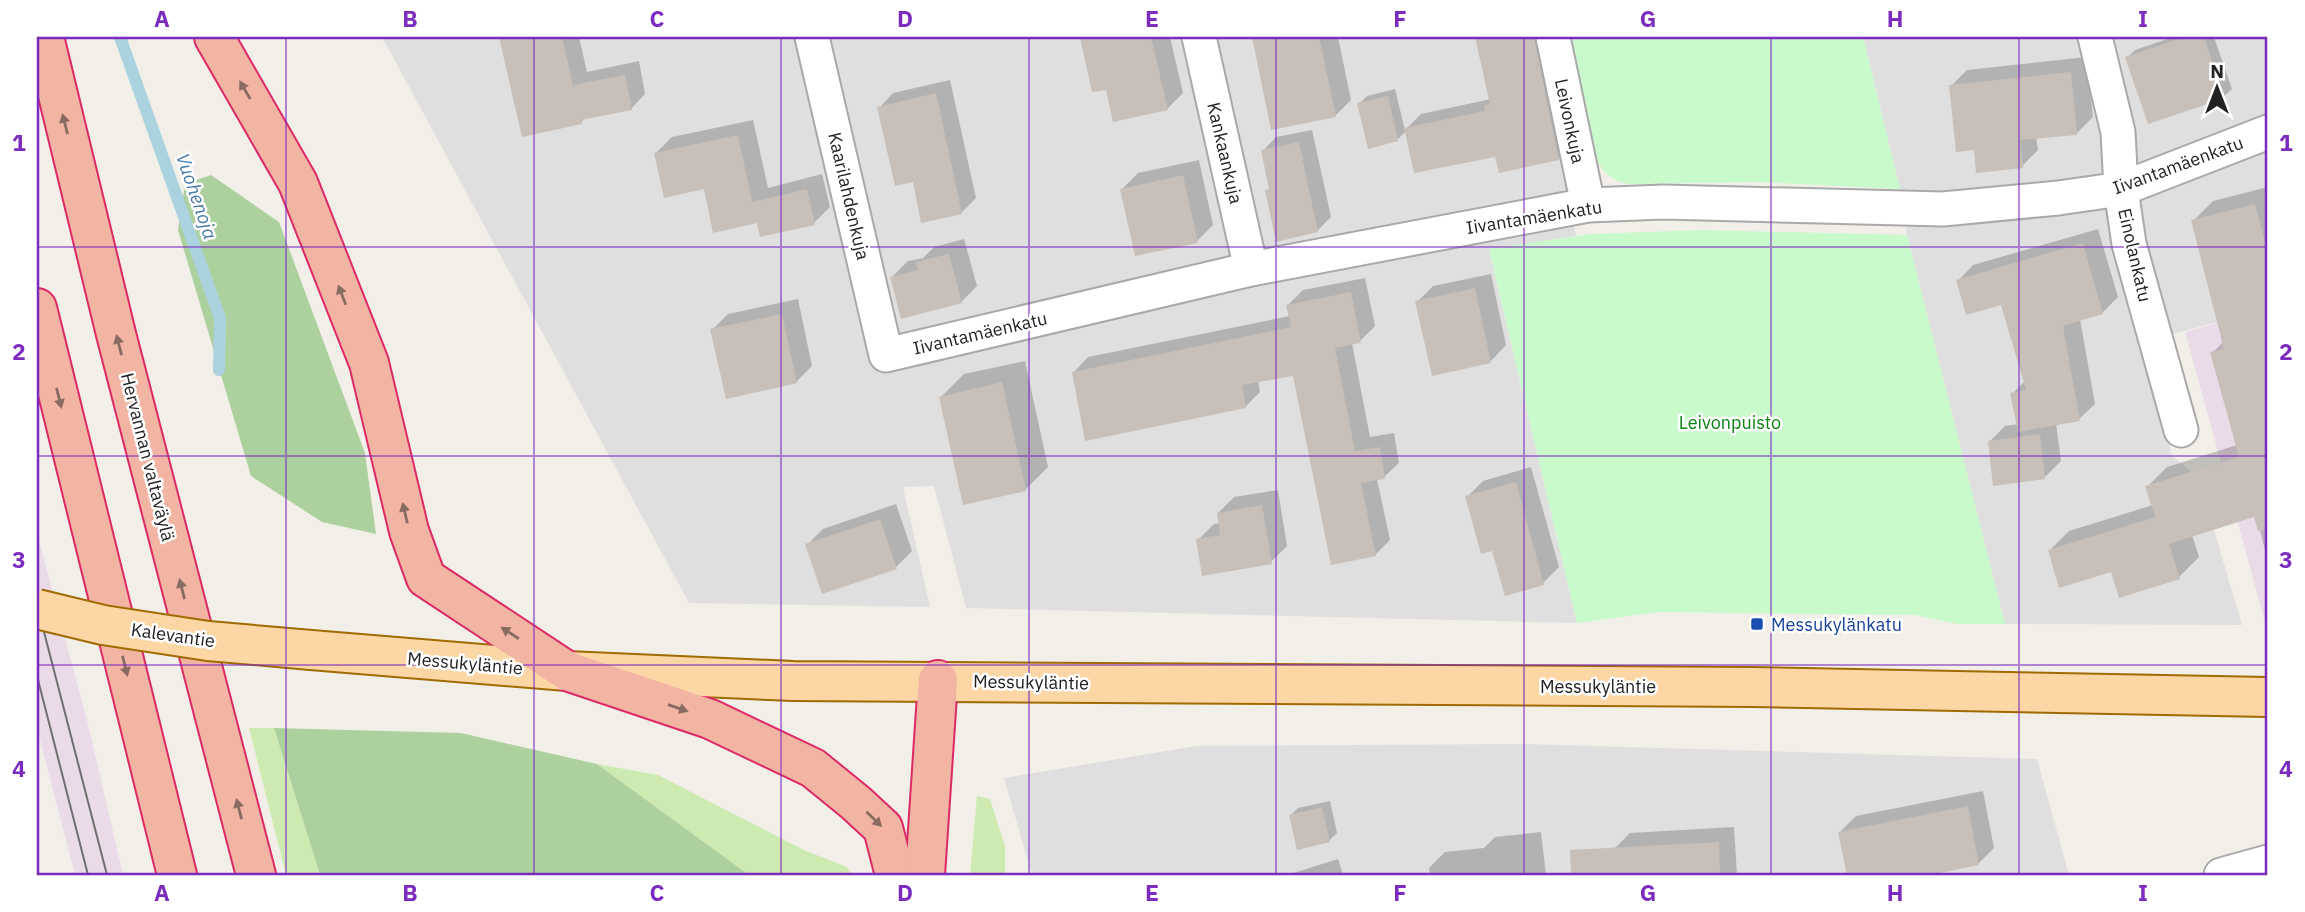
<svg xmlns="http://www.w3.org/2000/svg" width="2305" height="912" font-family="'IBM Plex Sans',sans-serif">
  <rect width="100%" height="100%" fill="#f2efe9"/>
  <g fill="#e0dfdf">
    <polygon points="382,37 1536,37 1576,236 1489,250 1577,623 966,608 934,486 903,487 930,607 689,603"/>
    <polygon points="1863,37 2268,37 2268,309 2142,342 2172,456 2195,475 2201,486 2242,625 2005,624 1907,235 1900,189"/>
    <polygon points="1523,744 2037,759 2069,875 1032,875 1004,778 1196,746"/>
  </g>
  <g fill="#ebdbe8">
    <polygon points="2268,309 2268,625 2266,625 2185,332"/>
    <polygon points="37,533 89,728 123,875 75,875 37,728"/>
  </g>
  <g fill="#cdebb0">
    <polygon points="249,728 274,728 320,875 286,875"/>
    <polygon points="597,764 658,775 804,850 847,867 852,875 749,875"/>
    <polygon points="977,796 990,799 1005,846 1005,875 970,875"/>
  </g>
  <g fill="#add19e">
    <polygon points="211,175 279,222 365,453 376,534 322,522 251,476 178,230 185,184"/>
    <polygon points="274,728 461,733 597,764 749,875 320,875"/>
  </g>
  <g fill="#c8facc">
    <path d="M1572,37H1863L1900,189L1757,182L1630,184C1613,181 1605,175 1597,160Z"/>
    <polygon points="1701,230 1907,235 2005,624 1958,624 1915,615 1658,612 1577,623 1489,249 1591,234"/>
  </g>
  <g fill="#0003">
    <polygon points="505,37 579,37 587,72 639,61 645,94 631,109 586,117 581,122 502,40"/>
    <polygon points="1082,37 1170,37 1183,93 1167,109 1107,88 1094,90"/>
    <polygon points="1258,37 1338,37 1351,100 1335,116 1255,40"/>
    <polygon points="1477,37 1552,37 1573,143 1558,158 1497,155 1407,130 1398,139 1359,104 1367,96 1395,89 1405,130 1421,114 1491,99"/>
    <polygon points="2173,37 2214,37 2232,89 2224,96 2127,58 2135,50"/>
    <polygon points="2086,57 2093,117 2077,133 2036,137 2038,150 2022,166 1976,148 1951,86 1967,70"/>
    <polygon points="950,80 976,198 961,213 914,180 879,108 893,93"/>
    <polygon points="753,120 768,188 822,174 830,207 814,223 758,221 656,153 672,137"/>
    <polygon points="1312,130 1331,217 1317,231 1267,191 1271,187 1263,151 1276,137"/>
    <polygon points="1199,160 1213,225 1197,241 1122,189 1138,173"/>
    <polygon points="2268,187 2268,562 2256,515 2192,535 2199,557 2179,577 2112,570 2050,550 2069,531 2153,505 2147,487 2167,467 2237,445 2212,353 2224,341 2193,221 2213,201"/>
    <polygon points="2098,229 2118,297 2102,313 2080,319 2095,404 2079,419 2056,423 2061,461 2045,477 1989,442 2005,426 2018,424 2012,394 2025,381 2002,302 1958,281 1973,265"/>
    <polygon points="964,239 977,286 961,302 892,277 908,261 923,258 934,247"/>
    <polygon points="1491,274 1506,345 1491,361 1417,302 1433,286"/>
    <polygon points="1365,278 1375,326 1360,341 1352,343 1370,437 1394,433 1399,463 1384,477 1377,479 1390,540 1375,555 1294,374 1258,380 1260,392 1245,407 1074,372 1088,357 1290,316 1288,305 1303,290"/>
    <polygon points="798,299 812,366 796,382 712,330 728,314"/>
    <polygon points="1025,361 1048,467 1025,490 941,397 964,374"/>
    <polygon points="1531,467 1559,567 1543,583 1494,548 1467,497 1483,481"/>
    <polygon points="1278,490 1287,546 1271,562 1198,540 1214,524 1220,523 1218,513 1234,497"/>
    <polygon points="896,504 912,551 896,567 807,545 823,529"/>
    <polygon points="1983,791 1994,848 1978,864 1921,875 1849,875 1840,832 1856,816"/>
    <polygon points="1330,801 1337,833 1329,841 1290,816 1298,808"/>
    <polygon points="1734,827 1737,875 1616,875 1614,849 1630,833"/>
    <polygon points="1541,832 1546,875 1430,875 1429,868 1445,852 1484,848 1495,837"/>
    <polygon points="1338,859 1343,875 1287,875"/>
  </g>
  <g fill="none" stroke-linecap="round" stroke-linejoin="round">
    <polyline stroke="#aad3df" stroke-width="12" points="120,37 220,318 219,370"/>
  </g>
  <g fill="#c7bfb8">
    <polygon points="499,37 562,37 573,85 625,75 632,110 581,120 582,124 522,137"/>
    <polygon points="1080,37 1151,37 1168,110 1113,122 1106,90 1092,92"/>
    <polygon points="1252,37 1319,37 1336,117 1271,130"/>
    <polygon points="1475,37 1534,37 1559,160 1499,173 1495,157 1414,173 1404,128 1485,111 1484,105 1490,104"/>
    <polygon points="2185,37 2204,37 2225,98 2148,124 2125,57"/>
    <polygon points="2071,72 2077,135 2020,140 2023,168 1976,173 1974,150 1956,152 1949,85"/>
    <polygon points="936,93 962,214 921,223 913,182 895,186 877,107"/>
    <polygon points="1388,96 1398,141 1368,149 1357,103"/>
    <polygon points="738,135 754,210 752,202 807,189 815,225 760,237 757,223 713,233 704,189 664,198 654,153"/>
    <polygon points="1299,142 1318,232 1276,242 1265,190 1269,189 1261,150"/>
    <polygon points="1183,175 1198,243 1135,256 1120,189"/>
    <polygon points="2255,204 2268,253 2268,530 2258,531 2254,517 2169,544 2180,579 2119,598 2111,572 2059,588 2048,550 2155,517 2145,486 2239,457 2210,352 2224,349 2191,220"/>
    <polygon points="2083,243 2103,314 2063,326 2080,421 2018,432 2010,393 2026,390 2001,305 1966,315 1956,280"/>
    <polygon points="949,254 962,303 901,319 890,277 918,270 916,262"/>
    <polygon points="1475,288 1491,363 1432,376 1415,301"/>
    <polygon points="1351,292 1361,343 1335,348 1355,451 1380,447 1385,479 1361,483 1376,556 1331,565 1293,376 1242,385 1246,408 1085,441 1072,372 1291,327 1286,305"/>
    <polygon points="782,314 797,383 726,399 710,329"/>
    <polygon points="1002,382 1026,491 963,505 939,397"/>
    <polygon points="2040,434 2045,479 1993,486 1988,441"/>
    <polygon points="1516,482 1544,585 1505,596 1492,551 1481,554 1465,496"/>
    <polygon points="1262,505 1272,564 1202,576 1196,539 1220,535 1217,513"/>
    <polygon points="880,519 897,569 822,594 805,544"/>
    <polygon points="1968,806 1979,865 1930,875 1847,875 1838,832"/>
    <polygon points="1322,807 1330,842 1297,850 1289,815"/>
    <polygon points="1719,842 1720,875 1571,875 1570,850"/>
  </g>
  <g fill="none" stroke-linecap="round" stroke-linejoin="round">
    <g stroke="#a9a9a9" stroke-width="37">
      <g id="minor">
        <polyline points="812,37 886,355 1251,269 1588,205 1663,202 1943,209 2058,198 2121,189 2268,132"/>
        <polyline points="1199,37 1251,269"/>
        <polyline points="1553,37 1588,205"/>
        <polyline points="2095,37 2118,132 2121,189 2129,244 2181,430"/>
        <polyline points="2221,875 2268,862"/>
      </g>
    </g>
    <g stroke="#a06b00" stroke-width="42">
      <polyline id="primary" points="311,650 567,671 793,681 1752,687 2268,697"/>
    </g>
    <g stroke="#dc2a67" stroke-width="42">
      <g id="trunk">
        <polyline points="44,37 116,334 256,875"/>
        <polyline points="214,37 298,183 369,363 409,531 426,578 567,671 710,719 813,768 856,803 883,828 895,875"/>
        <polyline points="37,308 177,875"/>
        <polyline points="925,875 938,680"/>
      </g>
    </g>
    <use href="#minor" stroke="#fff" stroke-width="33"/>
    <use href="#primary" stroke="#fcd6a4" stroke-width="38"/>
    <use href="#trunk" stroke="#f2b4a3" stroke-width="38"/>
    <g stroke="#707070" stroke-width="2">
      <polyline points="37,605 107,875"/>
      <polyline points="37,676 88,875"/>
    </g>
    <g stroke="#a06b00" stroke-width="42" stroke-linecap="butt">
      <polyline id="primary-bridge" points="37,609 103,625 208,641 311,650"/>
    </g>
    <use href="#primary-bridge" stroke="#fcd6a4" stroke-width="38"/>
  </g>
  <defs><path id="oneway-solid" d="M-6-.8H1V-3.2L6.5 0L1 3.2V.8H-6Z" transform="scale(1.75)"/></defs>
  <g fill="#8a6b62">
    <use href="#oneway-solid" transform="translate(245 90) rotate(-120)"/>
    <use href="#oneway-solid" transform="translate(65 124) rotate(-104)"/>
    <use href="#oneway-solid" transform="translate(342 295) rotate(-111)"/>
    <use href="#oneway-solid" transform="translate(119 345) rotate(-104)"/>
    <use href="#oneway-solid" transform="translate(59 398) rotate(76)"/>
    <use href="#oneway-solid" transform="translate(405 513) rotate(-103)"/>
    <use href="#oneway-solid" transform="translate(182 589) rotate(-104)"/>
    <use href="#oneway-solid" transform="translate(510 633) rotate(-147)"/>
    <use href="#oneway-solid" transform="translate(125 666) rotate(76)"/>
    <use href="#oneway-solid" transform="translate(678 708) rotate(19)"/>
    <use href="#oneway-solid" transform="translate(239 809) rotate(-104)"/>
    <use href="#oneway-solid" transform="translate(874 819) rotate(44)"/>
  </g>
  <path fill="none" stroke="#7b2cbf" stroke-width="2" stroke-opacity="0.55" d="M286,37V875M534,37V875M781,37V875M1029,37V875M1276,37V875M1524,37V875M1771,37V875M2019,37V875M37,247H2268M37,456H2268M37,665H2268"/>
  <rect fill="#1a4fb4" stroke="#fff" stroke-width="2.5" x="1750" y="617" width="14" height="14" rx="3.5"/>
  <g text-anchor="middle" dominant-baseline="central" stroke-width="5" stroke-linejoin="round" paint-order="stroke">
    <g font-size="18" fill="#222" stroke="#fff">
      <text transform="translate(1570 121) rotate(78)">Leivonkuja</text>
      <text transform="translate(1225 153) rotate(77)">Kankaankuja</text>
      <text transform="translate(2178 165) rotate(-20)">Iivantamäenkatu</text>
      <text transform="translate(849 196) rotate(77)">Kaarilahdenkuja</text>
      <text transform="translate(1534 217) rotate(-9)">Iivantamäenkatu</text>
      <text transform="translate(2135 255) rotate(77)">Einolankatu</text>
      <text transform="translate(980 333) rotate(-13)">Iivantamäenkatu</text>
      <text transform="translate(148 457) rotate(76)">Hervannan valtaväylä</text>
      <text transform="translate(173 635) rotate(8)">Kalevantie</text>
      <text transform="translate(465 663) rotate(5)">Messukyläntie</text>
      <text transform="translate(1031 682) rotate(1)">Messukyläntie</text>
      <text x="1598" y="686">Messukyläntie</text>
    </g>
    <g font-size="18" fill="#0c8416" stroke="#fff">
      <text x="1730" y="422">Leivonpuisto</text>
    </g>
    <g font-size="18" fill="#164399" stroke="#fff" text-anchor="start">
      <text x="1771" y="624">Messukylänkatu</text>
    </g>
    <g font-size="19" font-style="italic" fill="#4a7aab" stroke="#fff">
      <text transform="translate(197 196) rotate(71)">Vuohenoja</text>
    </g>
  </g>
  <rect width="2305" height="912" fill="none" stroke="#ffffff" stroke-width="77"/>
  <g transform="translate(2217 88)" stroke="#ffffff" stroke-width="5" paint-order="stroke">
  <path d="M0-5L12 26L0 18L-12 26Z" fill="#222222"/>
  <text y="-10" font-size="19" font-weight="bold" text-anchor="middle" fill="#222222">N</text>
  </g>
  <rect x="38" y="38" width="2228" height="836" fill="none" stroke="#7b2cbf" stroke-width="2.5"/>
  <g font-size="23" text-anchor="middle" font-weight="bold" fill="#7b2cbf">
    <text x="162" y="27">A</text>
    <text x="410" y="27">B</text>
    <text x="657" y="27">C</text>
    <text x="905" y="27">D</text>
    <text x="1152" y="27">E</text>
    <text x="1400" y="27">F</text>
    <text x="1648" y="27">G</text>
    <text x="1895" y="27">H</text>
    <text x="2143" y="27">I</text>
    <text x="19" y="151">1</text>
    <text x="2286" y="151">1</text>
    <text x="19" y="360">2</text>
    <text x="2286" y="360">2</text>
    <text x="19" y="568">3</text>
    <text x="2286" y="568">3</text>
    <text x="19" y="777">4</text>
    <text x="2286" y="777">4</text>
    <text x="162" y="901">A</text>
    <text x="410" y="901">B</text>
    <text x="657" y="901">C</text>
    <text x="905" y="901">D</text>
    <text x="1152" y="901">E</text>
    <text x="1400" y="901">F</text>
    <text x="1648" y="901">G</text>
    <text x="1895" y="901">H</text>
    <text x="2143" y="901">I</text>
  </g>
</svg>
